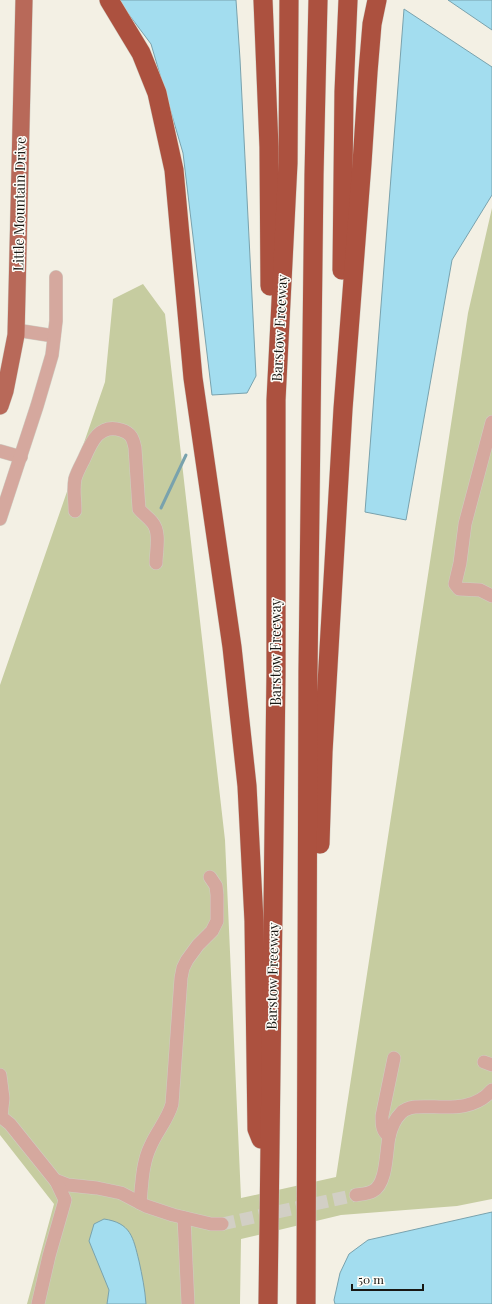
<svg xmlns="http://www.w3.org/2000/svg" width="492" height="1304" font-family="'Playfair Display',serif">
  <rect width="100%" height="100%" fill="#f3f0e4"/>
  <polygon fill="#c6cca0" points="492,208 492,1199 457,1206 341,1215 241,1239 240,1304 27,1304 54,1204 0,1135 0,685 105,382 113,299 143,284 165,314 225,840 241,1198 336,1177 468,313"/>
  <g fill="#a3ddef" stroke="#79a2ad">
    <polygon points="118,0 236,0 240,59 256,376 247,393 212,395 183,153 151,44"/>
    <polygon points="448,0 492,0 492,30"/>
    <polygon points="404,9 492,67 492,195 452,260 406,520 365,512"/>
    <polygon points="492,1212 492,1304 335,1304 334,1300 340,1273 349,1254 368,1240"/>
    <path d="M104,1219C131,1223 133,1237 139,1261C142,1275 145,1289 146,1304H107L109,1290L89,1241L94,1224Z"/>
  </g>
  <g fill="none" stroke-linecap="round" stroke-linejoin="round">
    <polyline stroke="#79a2ad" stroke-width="3" points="161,508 186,455"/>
    <polyline stroke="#d2cfc5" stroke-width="13" stroke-dasharray="13 6" stroke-linecap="butt" points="222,1224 356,1195"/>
    <g stroke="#d0cdc3" stroke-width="14">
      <g id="minor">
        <polyline points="16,330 54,336"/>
        <polyline points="492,422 465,524 460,563 455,584 459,589 480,590 492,596"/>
        <polyline points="0,451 21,457"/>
        <path d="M75,511C75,500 73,489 75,479C77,472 81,465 84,459C91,443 99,423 121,430C131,433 133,438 135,448L139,509C143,514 148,517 152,522C161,532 156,551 156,563"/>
        <polyline points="0,519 37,406 52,355 56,321 56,277"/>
        <polyline points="484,1062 492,1065"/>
        <polyline points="0,1075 3,1098 1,1117"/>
        <polyline points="0,1116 10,1124 55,1180 68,1185 97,1188 121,1193 146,1206 173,1215 211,1224 222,1224"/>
        <path d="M389,1136C382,1131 382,1125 382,1116L394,1058"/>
        <path d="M356,1195C362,1194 368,1194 373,1191C387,1184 386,1151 389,1137C391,1128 395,1119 401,1113C417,1096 465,1122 492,1090"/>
        <path d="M140,1203C142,1183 142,1163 151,1145C157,1131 168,1119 172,1104L181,978L183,968L187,960L198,945L212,931L217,921V895L216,886L210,877"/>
        <polyline points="184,1218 188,1304"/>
        <polyline points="38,1304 49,1256 65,1200 56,1181"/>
      </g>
    </g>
    <g stroke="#d0cdc3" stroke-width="18">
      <polyline id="major" points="0,406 5,391 16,335 24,0"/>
    </g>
    <g stroke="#d0cdc3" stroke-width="20">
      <g id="highway">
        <polyline points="109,0 141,53 157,93 174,170 193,378 232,647 247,786 254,921 257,1129 261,1139"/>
        <polyline points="263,0 269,147 270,286"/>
        <polyline points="342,270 344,92 348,0"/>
        <polyline points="320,844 323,752 343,409 362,163 368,72 372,24 377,0"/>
        <polyline points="268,1304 276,674 276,400 288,163 289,0"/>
        <polyline points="306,1304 308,672 314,175 318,0"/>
      </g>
    </g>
    <use href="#minor" stroke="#d5a89e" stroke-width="13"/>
    <use href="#major" stroke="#b86959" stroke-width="17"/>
    <use href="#highway" stroke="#ac513f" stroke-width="19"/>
  </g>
  <g text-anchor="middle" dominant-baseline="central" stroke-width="3" stroke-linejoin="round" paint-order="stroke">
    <g font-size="14" fill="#181713" stroke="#fefdf8">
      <text transform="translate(19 204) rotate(-89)">Little Mountain Drive</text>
      <text transform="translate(279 328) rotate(-87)">Barstow Freeway</text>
      <text transform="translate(275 652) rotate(-90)">Barstow Freeway</text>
      <text transform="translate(272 976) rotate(-89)">Barstow Freeway</text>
    </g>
  </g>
  <path d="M352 1284v6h71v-6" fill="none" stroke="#181713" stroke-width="2"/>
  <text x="358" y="1284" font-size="12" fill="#181713" stroke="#fefdf8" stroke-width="3" paint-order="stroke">50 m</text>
</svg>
